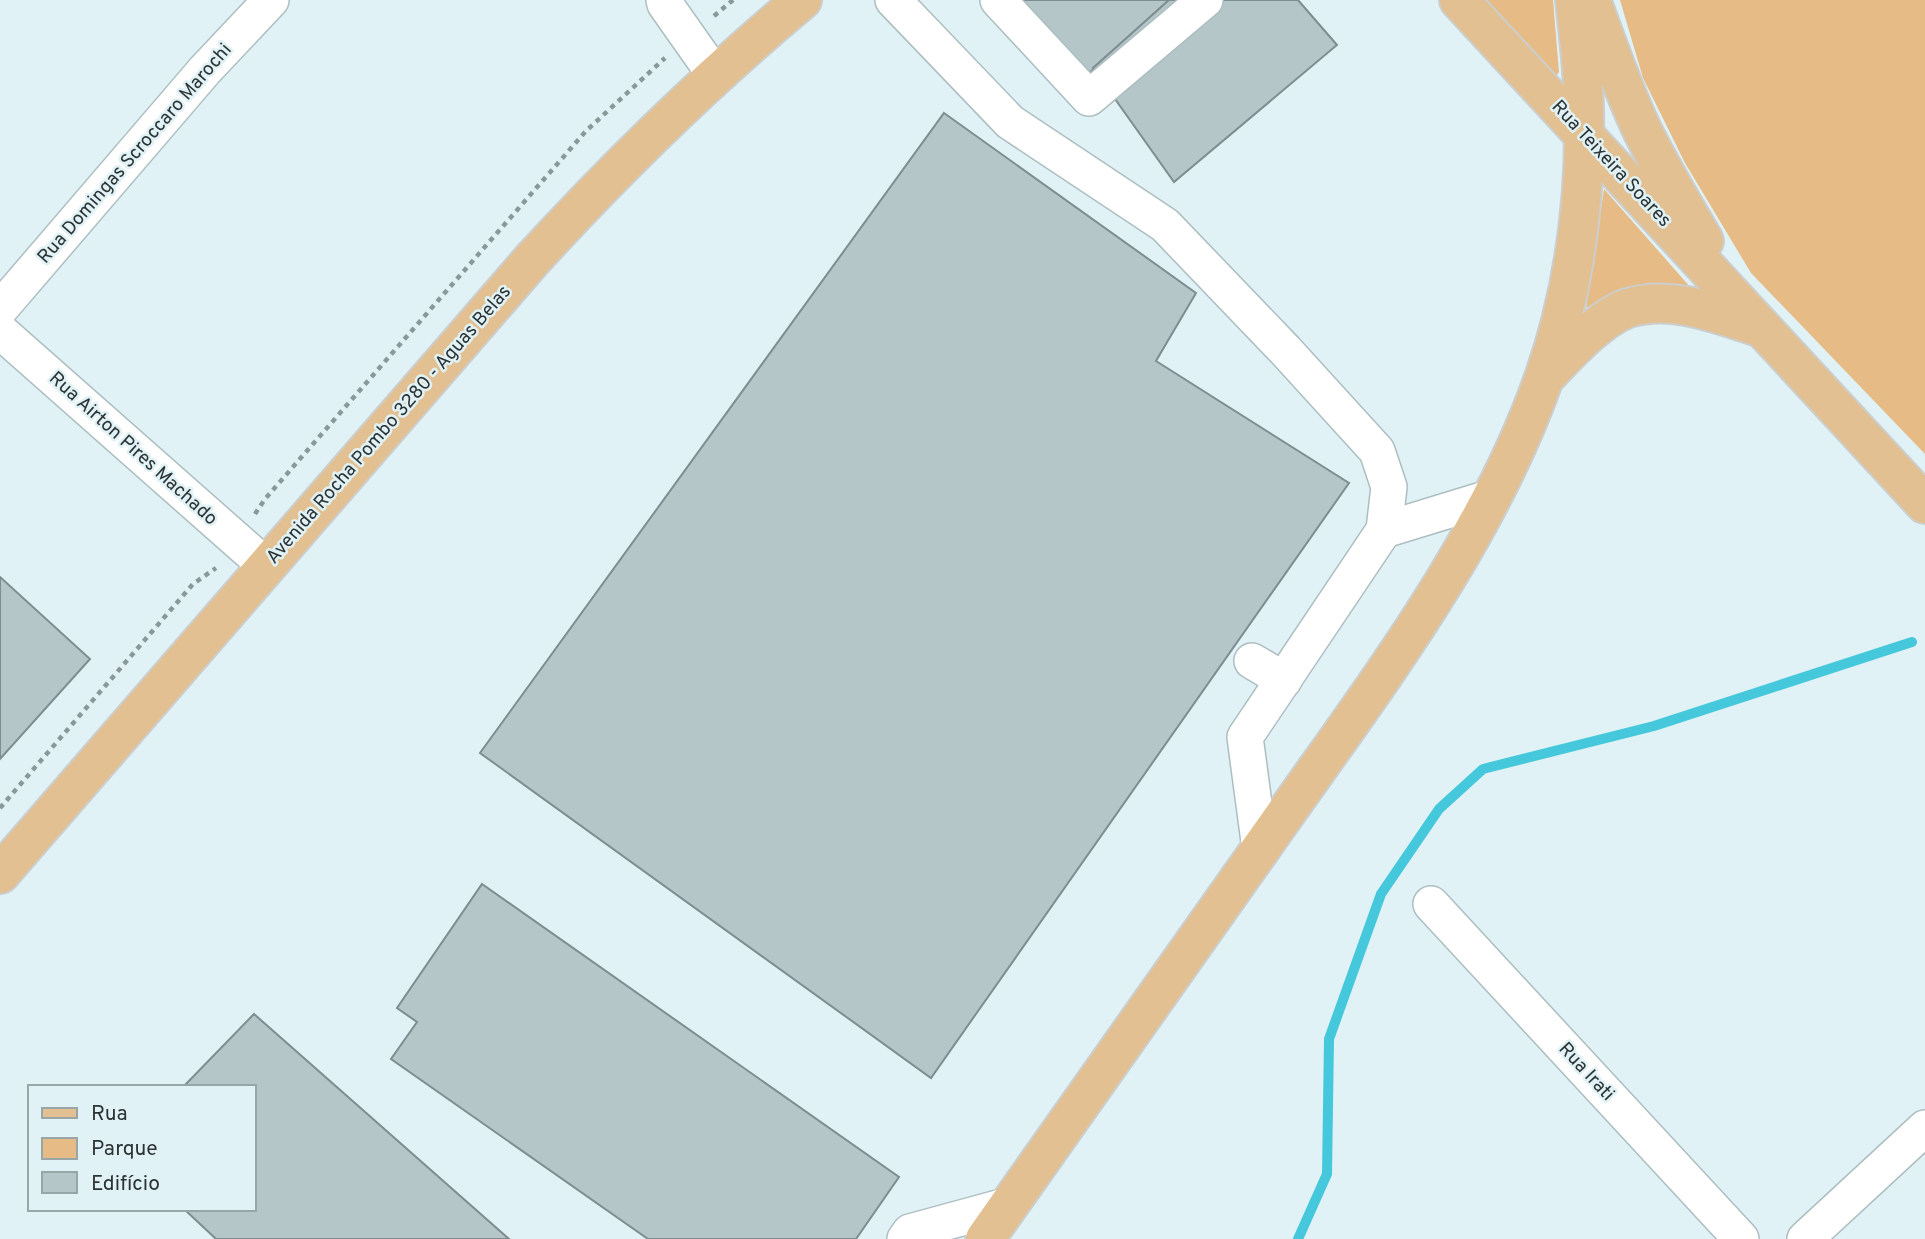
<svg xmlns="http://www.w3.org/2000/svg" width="1925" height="1239" font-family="Overpass,sans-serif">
  <rect width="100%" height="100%" fill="#e0f2f5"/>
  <g fill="#e6bb86">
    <polygon points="1475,0 1553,0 1559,72 1551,83"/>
    <polygon points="1620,0 1925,0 1925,454 1751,273 1685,163 1643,78"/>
    <path d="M1604,189L1691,288C1645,281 1626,285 1586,308Z"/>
  </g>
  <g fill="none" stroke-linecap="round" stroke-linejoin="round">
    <polyline stroke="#45c8dc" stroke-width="10" points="1298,1239 1327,1174 1329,1039 1381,894 1439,809 1483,769 1654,726 1912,642"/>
  </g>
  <g fill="#b5c6c9" stroke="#7d8d90" stroke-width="2">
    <polygon points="1022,0 1169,0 1086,76"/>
    <polygon points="1169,0 1298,0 1337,45 1174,182 1093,68"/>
    <polygon points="944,113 1196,293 1156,361 1349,483 931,1078 480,753"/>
    <polygon points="0,577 90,659 0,759"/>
    <polygon points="482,884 899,1177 856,1239 648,1239 391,1059 417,1022 397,1008"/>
    <polygon points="254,1014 509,1239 216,1239 184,1209 254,1209 254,1087 183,1087"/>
  </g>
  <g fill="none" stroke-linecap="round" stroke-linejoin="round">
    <g stroke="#adbec1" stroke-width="38">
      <g id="minor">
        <polyline points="664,0 665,4 715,75"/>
        <polyline points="893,0 1010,122 1165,225 1285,350 1377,451 1389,487 1384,530"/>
        <polyline points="998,0 1089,98 1205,0"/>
        <polyline points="0,309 205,70 271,0"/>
        <polyline points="0,331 266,566"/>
        <polyline points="1252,661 1284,680"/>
        <polyline points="1260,849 1245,737 1384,530 1492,497"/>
        <polyline points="1431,904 1741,1239"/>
        <polyline points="905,1239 910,1232 1009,1205"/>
        <polyline points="1805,1239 1925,1128"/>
      </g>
    </g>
    <g stroke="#cccece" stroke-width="42">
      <g id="major">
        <polyline points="1459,0 1925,504"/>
        <path d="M1591,0C1607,44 1623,90 1643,132C1662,170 1683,205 1704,241"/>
        <path d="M1548,374C1569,352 1600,318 1628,308C1672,294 1721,315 1762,328"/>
        <path d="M0,874L531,261C616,168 705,81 802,0"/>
        <path d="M985,1239C1086,1096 1187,953 1288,810C1384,674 1488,537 1544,378C1571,302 1584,215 1584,134C1585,89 1580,45 1575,0"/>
      </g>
    </g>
    <g stroke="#8b989a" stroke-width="4.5" stroke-dasharray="5 5" stroke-linecap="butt">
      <polyline points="714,16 733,0"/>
      <polyline points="255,514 265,499 586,131 665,58"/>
      <polyline points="0,808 193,584 216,568"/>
    </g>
    <use href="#minor" stroke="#fff" stroke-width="35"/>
    <use href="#major" stroke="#e2c091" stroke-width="38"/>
  </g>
  <g text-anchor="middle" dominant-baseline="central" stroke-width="5" stroke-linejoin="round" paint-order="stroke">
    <g font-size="19" fill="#2c3334" stroke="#e0f2f5">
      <text transform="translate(135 154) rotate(-49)">Rua Domingas Scroccaro Marochi</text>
      <text transform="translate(1611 164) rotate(47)">Rua Teixeira Soares</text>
      <text transform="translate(389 425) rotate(-49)">Avenida Rocha Pombo 3280 - Aguas Belas</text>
      <text transform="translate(133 449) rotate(42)">Rua Airton Pires Machado</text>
      <text transform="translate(1586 1072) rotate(47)">Rua Irati</text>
    </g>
  </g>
  <rect x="28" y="1085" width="228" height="126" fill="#e0f2f5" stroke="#98a6a8" stroke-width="2"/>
  <rect x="42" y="1108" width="35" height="10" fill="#e2c091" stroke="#98a6a8" stroke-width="2"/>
  <text x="91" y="1120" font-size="21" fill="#2c3334">Rua</text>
  <rect x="42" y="1138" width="35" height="21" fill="#e6bb86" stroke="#98a6a8" stroke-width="2"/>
  <text x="91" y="1155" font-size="21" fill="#2c3334">Parque</text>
  <rect x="42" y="1172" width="35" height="21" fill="#b5c6c9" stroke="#98a6a8" stroke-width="2"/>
  <text x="91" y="1190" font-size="21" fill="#2c3334">Edifício</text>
</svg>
